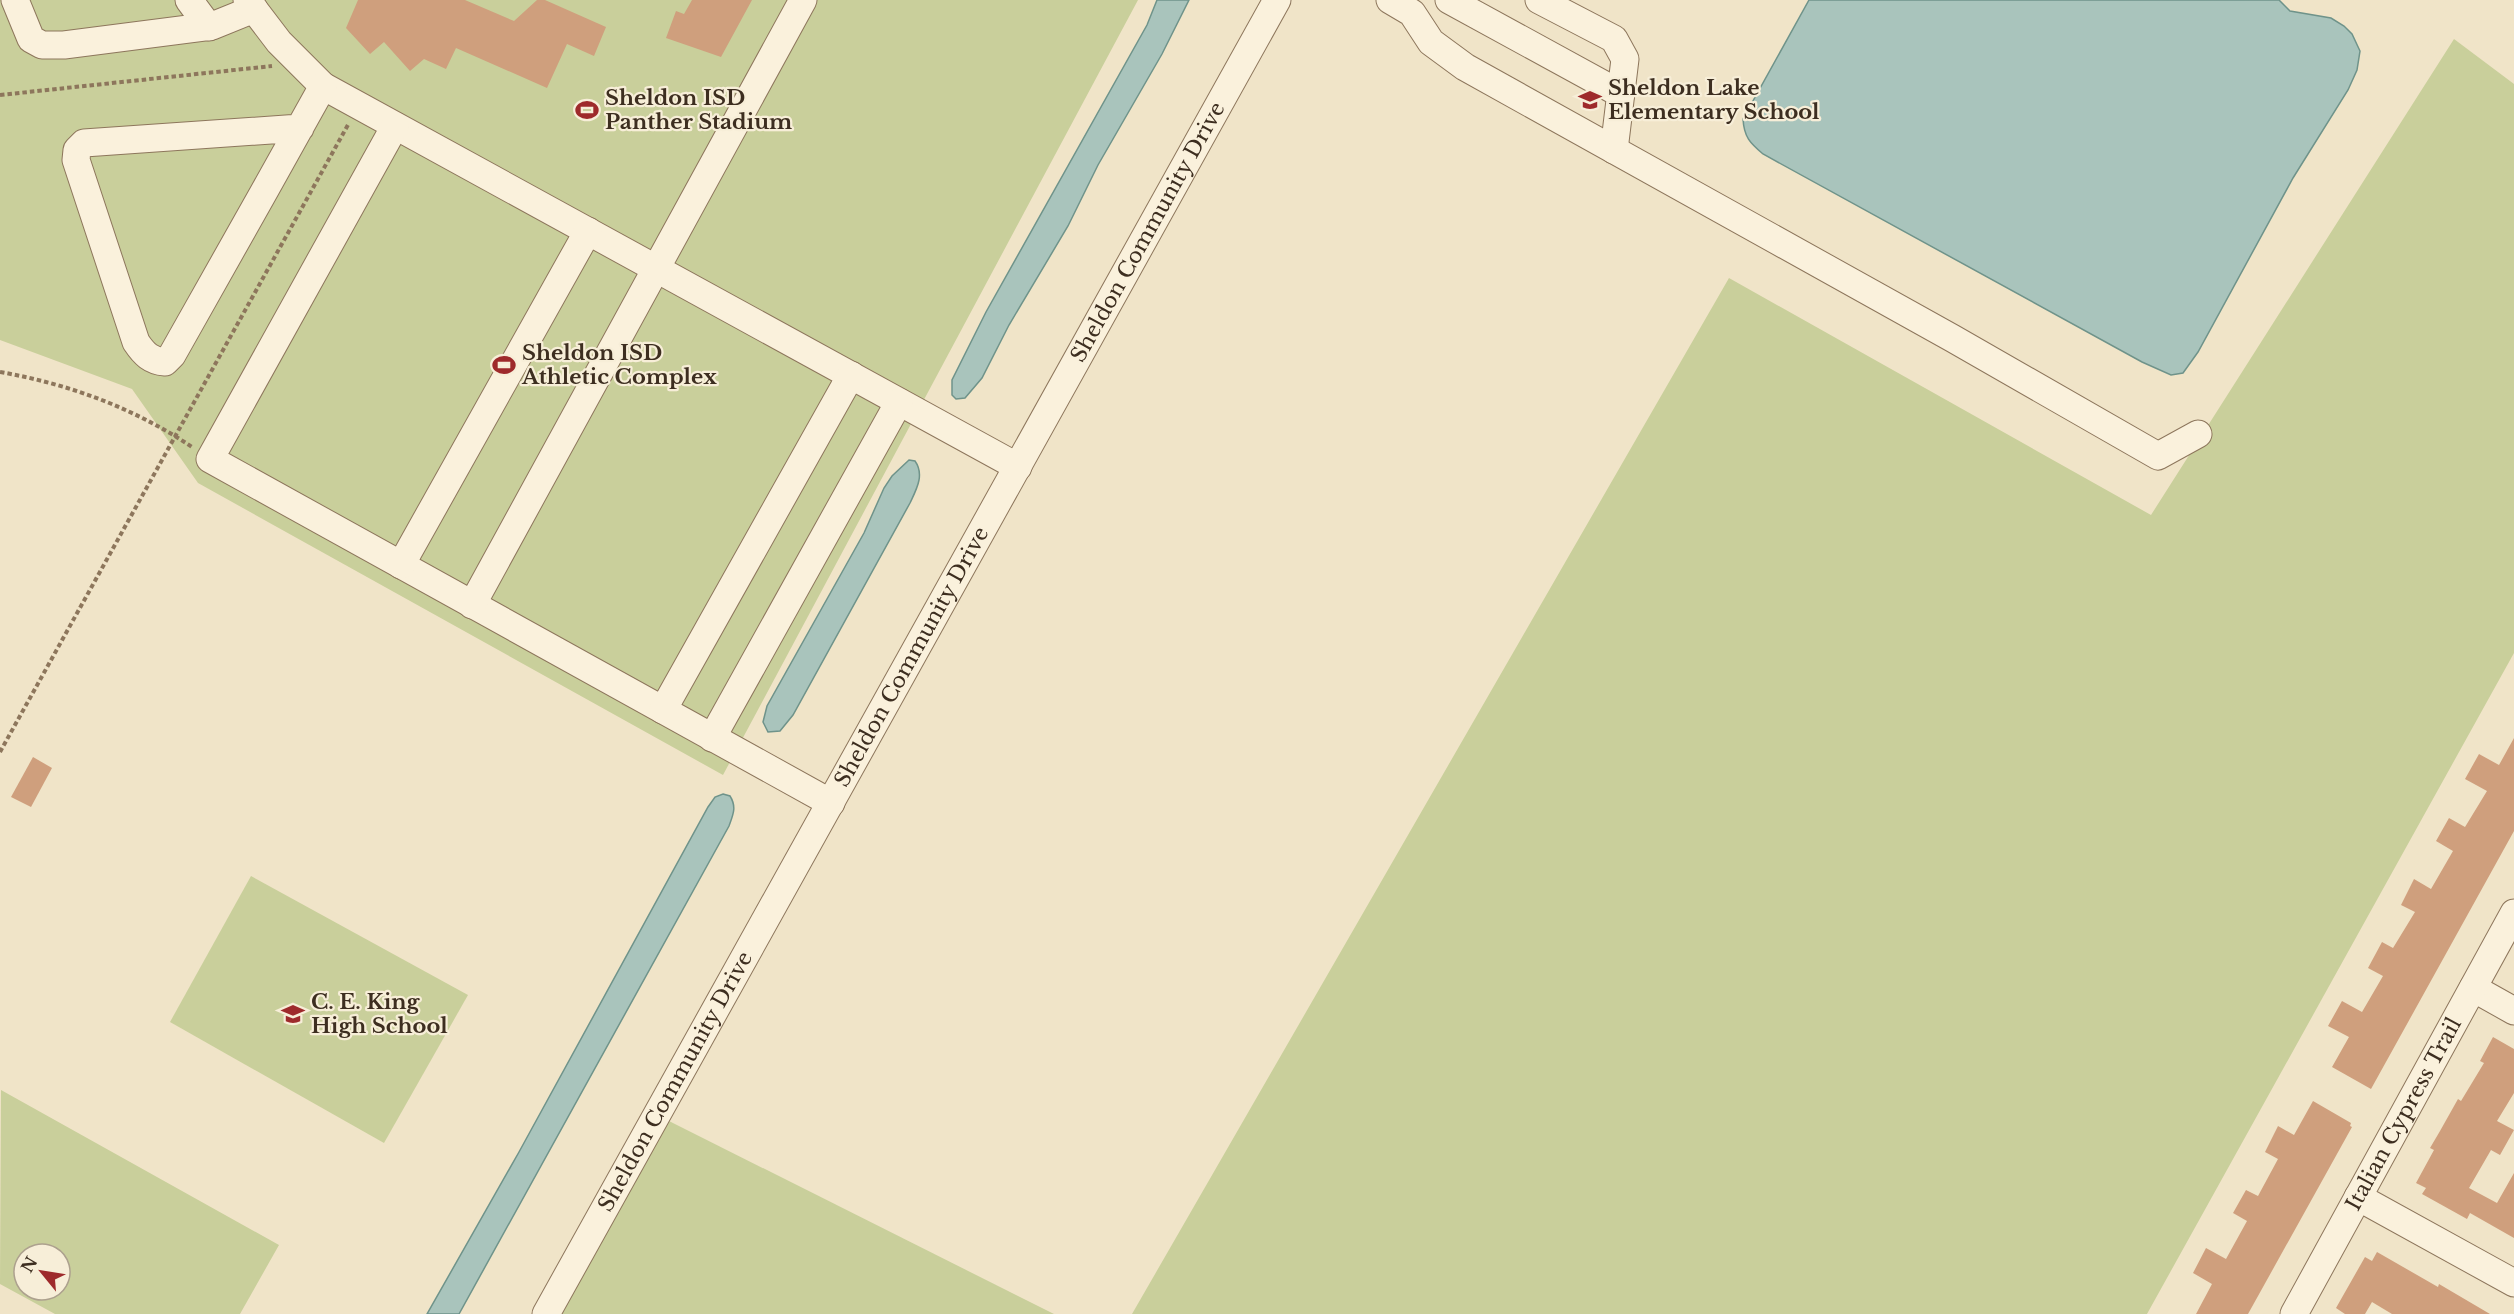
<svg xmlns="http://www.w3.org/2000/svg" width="2514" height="1314" font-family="'Libre Baskerville',serif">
  <rect width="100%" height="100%" fill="#f0e4c8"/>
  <g fill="#c9cf9b" fill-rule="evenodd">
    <polygon points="0,0 1138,0 723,775 198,483 132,389 0,340"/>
    <polygon points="2454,39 2514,84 2514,653 2147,1314 1132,1314 1729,278 2151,515"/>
    <polygon points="251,876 468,995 384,1143 170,1022"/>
    <path d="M1,1090L279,1245L240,1314H55L0,1284ZM24,1254H60V1290H24Z"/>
    <polygon points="665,1119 1054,1314 558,1314"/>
  </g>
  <g fill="#a9c4bc" stroke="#6f938a" stroke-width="1.5">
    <polygon points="1157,0 1189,0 1162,54 1098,165 1068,226 1009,325 982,378 965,398 956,399 952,395 952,380 986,312 1147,25"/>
    <path d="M1809,0H2279L2290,11L2331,18L2344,26L2352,34L2360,51L2357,70L2348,90L2293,178L2198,352L2183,373L2171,375L2142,362L1763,154C1750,143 1744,137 1743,119Z"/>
    <path d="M909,460L915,461C925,475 916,490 910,503L793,715L780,731L768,732L763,722L767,706L864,533L884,488L892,476Z"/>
    <path d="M723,794L730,796C737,807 733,815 729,826L459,1314H427L519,1152L708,807L715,797Z"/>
  </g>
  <g fill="#cf9f7d">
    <polygon points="358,0 465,0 514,21 537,0 545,0 606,27 594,56 567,44 547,88 456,48 446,69 424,59 410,71 384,42 370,54 346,28"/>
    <polygon points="692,0 752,0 721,57 666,38 676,11 684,14"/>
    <polygon points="2514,738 2514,831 2371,1089 2332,1067 2349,1037 2328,1026 2342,1001 2362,1012 2383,976 2368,968 2382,942 2393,948 2415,912 2401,905 2414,879 2431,889 2453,851 2436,841 2449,818 2465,827 2487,791 2465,779 2479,754 2499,765"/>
    <polygon points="33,757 52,768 31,807 11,797"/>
    <polygon points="2493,1037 2514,1049 2514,1093 2497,1121 2514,1130 2500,1155 2491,1150 2469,1188 2497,1203 2514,1173 2514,1238 2470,1213 2467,1219 2422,1194 2426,1188 2416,1183 2434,1150 2430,1148 2440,1131 2458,1099 2461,1101 2484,1063 2480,1061"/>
    <polygon points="2313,1101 2351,1123 2350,1126 2352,1127 2248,1314 2196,1314 2212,1284 2193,1273 2206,1248 2226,1259 2247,1221 2233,1213 2246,1190 2258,1196 2278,1159 2265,1152 2278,1126 2294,1135"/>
    <polygon points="2377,1252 2438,1287 2439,1284 2490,1314 2392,1314 2372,1302 2365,1314 2345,1314 2336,1308 2365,1257 2372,1261"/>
  </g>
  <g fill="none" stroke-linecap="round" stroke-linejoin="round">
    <g stroke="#8d765c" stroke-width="29">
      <g id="minor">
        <polyline points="15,0 31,39 42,45 64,45 212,26 254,9"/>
        <polyline points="189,0 209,27"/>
        <polyline points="247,0 279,42 323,86 1018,467"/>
        <polyline points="1390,0 1412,13 1431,42 1465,67 1952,338 2158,456 2198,434"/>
        <polyline points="1449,0 1621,94"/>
        <polyline points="1539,0 1614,39 1625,59 1614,150"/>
        <polyline points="395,126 210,459 831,803"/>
        <path d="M300,128L84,143L77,150L76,160L136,342C144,354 151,361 165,362L172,355C223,265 273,176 323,86"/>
        <polyline points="401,565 588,231"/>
        <polyline points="472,605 803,0"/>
        <polyline points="663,710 851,375"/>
        <polyline points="712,738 899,402"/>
        <polyline points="2473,988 2514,1011"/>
        <polyline points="2358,1197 2514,1283"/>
        <path id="s1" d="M546,1314L1277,0"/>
        <path id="s2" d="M2294,1314L2514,913"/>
      </g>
    </g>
    <g stroke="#8d765c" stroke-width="4" stroke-dasharray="4.5 3" stroke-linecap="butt">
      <polyline points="0,95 272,66"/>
      <path d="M0,372C69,384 134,408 192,447"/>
      <polyline points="0,752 349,123"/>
    </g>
    <use href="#minor" stroke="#faf1dc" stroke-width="27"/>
  </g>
  <defs>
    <g id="school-bare" transform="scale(1.8)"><path d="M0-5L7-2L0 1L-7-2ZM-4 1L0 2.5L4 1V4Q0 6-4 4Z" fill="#9e2a2b" stroke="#f7eed8" stroke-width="2.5" paint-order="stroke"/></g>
    <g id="stadium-bare" transform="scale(1.8)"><path d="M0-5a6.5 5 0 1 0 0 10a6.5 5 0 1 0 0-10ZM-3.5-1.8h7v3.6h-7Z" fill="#9e2a2b" stroke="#f7eed8" stroke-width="2.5" paint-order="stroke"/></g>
  </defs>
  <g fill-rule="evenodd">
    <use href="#school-bare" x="1590" y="100"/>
    <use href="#stadium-bare" x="587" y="110"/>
    <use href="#stadium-bare" x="504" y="365"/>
    <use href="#school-bare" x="293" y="1014"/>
  </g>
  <g text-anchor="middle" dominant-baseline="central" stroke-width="4.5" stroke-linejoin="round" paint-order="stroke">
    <g font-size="21" font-weight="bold" fill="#3d2e20" stroke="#f7eed8" text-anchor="start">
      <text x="1608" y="88">Sheldon Lake<tspan x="1608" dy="24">Elementary School</tspan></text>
      <text x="605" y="98">Sheldon ISD<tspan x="605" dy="24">Panther Stadium</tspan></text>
      <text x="522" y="353">Sheldon ISD<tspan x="522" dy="24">Athletic Complex</tspan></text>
      <text x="311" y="1002">C. E. King<tspan x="311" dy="24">High School</tspan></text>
    </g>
    <g font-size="21" fill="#3d2e20" stroke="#f7eed8">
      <text stroke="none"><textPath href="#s1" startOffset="1238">Sheldon Community Drive</textPath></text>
      <text stroke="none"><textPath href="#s1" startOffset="752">Sheldon Community Drive</textPath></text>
      <text stroke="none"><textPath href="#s1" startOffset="266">Sheldon Community Drive</textPath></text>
      <text stroke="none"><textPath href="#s2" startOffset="228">Italian Cypress Trail</textPath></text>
    </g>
  </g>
  <g transform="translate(42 1272) rotate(300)"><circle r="28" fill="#f7eed8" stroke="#ada18e" stroke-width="1.5"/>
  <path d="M0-4.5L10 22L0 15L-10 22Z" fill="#9e2a2b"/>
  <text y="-9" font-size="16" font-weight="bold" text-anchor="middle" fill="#3d2e20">N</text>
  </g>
</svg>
